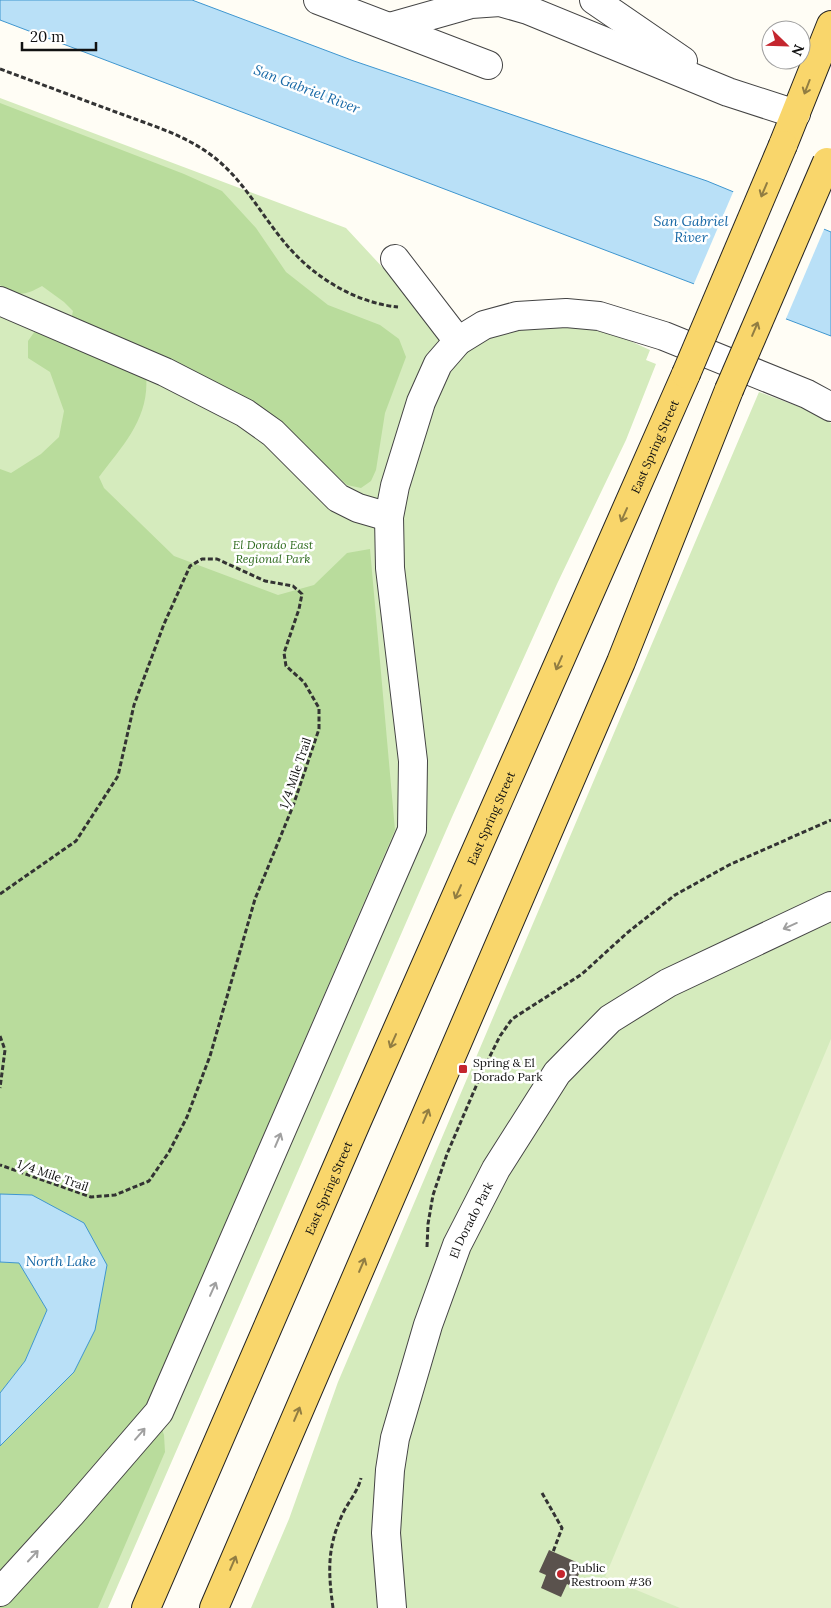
<svg xmlns="http://www.w3.org/2000/svg" width="831" height="1608" font-family="Lora,serif">
  <rect width="100%" height="100%" fill="#fffdf5"/>
  <g fill="#d5ebbd">
    <polygon points="0,98 346,228 463,354 487,337 526,325 576,323 629,335 628,340 650,350 646,360 656,364 626,440 557,584 452,817 108,1608 0,1608"/>
    <polygon points="759,392 816,413 831,423 831,1608 251,1608 289,1519 338,1382"/>
  </g>
  <g fill="#b9dc9c">
    <path d="M0,103L184,174L222,191L256,228L286,272L328,305L380,325L399,339L406,357L385,413L376,470L371,481L361,488L347,485L283,426L146,375C150,418 123,445 99,477L104,488L174,556L278,595L314,585L347,553L370,549L395,830L151,1396L164,1435L165,1452L98,1608H0V1446L74,1372L32,1195L0,1194V469L11,473L41,454L59,437L64,411L50,372L28,358V341L35,331L54,333L71,320L73,311L64,302L42,286C24,296 17,297 0,285Z"/>
    <polygon points="0,1262 19,1263 47,1310 25,1361 0,1393"/>
  </g>
  <polygon fill="#e6f2cf" points="831,1039 831,1608 680,1608 605,1577"/>
  <g fill="#b9e0f7" stroke="#3f96cf">
    <polygon points="0,0 192,0 354,61 707,181 831,232 831,336 0,20"/>
    <polygon points="0,1194 32,1195 84,1223 107,1265 95,1330 74,1372 0,1446 0,1393 25,1361 47,1310 19,1263 0,1262"/>
  </g>
  <polygon fill="#fffdf5" points="734,190 825,227 785,321 693,286"/>
  <polygon fill="#5a524d" points="549,1550 583,1565 573,1587 567,1584 561,1597 541,1588 546,1575 539,1572"/>
  <g fill="none" stroke-linecap="round" stroke-linejoin="round">
    <g stroke="#444" stroke-width="30">
      <g id="minor">
        <polyline points="318,0 488,65"/>
        <polyline points="594,0 683,61"/>
        <polyline points="390,27 471,4 500,2 528,10 728,92 796,114"/>
        <polyline points="395,259 458,341"/>
        <polyline points="0,301 165,372 245,413 273,433 338,498 358,508 389,517"/>
        <polyline points="0,1592 71,1514 159,1412 412,830 413,761 390,568 389,517 395,486 421,402 438,364 458,341 484,325 517,316 566,313 599,316 664,336 807,394 831,407"/>
        <path id="s1" d="M392,1608L386,1533L390,1470L395,1438L428,1325L457,1245L496,1169L557,1073L610,1019L668,983L831,906"/>
      </g>
    </g>
    <g stroke="#222" stroke-width="30">
      <g id="major">
        <polyline points="783,145 831,25"/>
        <path id="s2" d="M146,1608L357,1121L686,374"/>
        <polyline points="214,1608 621,662 729,390"/>
      </g>
    </g>
    <g stroke="#333" stroke-width="3" stroke-dasharray="5 2.5" stroke-linecap="butt">
      <path d="M0,69C41,84 83,100 124,115C151,125 180,134 204,150C241,174 258,211 285,243C312,276 355,303 398,307"/>
      <polyline points="0,894 76,841 118,776 134,705 164,624 190,566 202,559 217,559 265,581 293,586 302,594 299,609 284,653 286,666 304,682 319,708 319,729 293,806 255,899 210,1056 187,1117 169,1152 149,1181 115,1195 91,1197 0,1165"/>
      <polyline points="0,1036 5,1050 0,1088"/>
      <polyline points="427,1247 428,1224 433,1195 447,1154 483,1070 500,1036 512,1019 582,974 627,933 675,895 729,865 831,820"/>
      <polyline points="542,1493 562,1528 553,1552"/>
      <path d="M333,1608C328,1571 327,1547 343,1513C349,1501 358,1491 361,1478"/>
    </g>
    <use href="#minor" stroke="#fff" stroke-width="28"/>
    <use href="#major" stroke="#f9d66b" stroke-width="28"/>
    <g stroke="#222" stroke-width="30" stroke-linecap="butt">
      <g id="major-bridge">
        <polyline points="686,374 783,145"/>
        <polyline points="729,390 827,162"/>
      </g>
    </g>
    <use href="#major-bridge" stroke="#f9d66b" stroke-width="28"/>
  </g>
  <defs><path id="oneway-shaft" d="M-6 0H5M1.5-3L5.5 0L1.5 3" fill="none" stroke-width="1.6" stroke-linecap="round" stroke-linejoin="round" transform="scale(1.25)"/></defs>
  <g stroke="#917d42">
    <use href="#oneway-shaft" transform="translate(807 87) rotate(111)"/>
    <use href="#oneway-shaft" transform="translate(764 190) rotate(113)"/>
    <use href="#oneway-shaft" transform="translate(755 329) rotate(-67)"/>
    <use href="#oneway-shaft" transform="translate(624 515) rotate(114)"/>
    <use href="#oneway-shaft" transform="translate(559 663) rotate(114)"/>
    <use href="#oneway-shaft" transform="translate(458 892) rotate(114)"/>
    <use href="#oneway-shaft" transform="translate(393 1041) rotate(114)"/>
    <use href="#oneway-shaft" transform="translate(426 1116) rotate(-67)"/>
    <use href="#oneway-shaft" transform="translate(362 1265) rotate(-67)"/>
    <use href="#oneway-shaft" transform="translate(297 1414) rotate(-67)"/>
    <use href="#oneway-shaft" transform="translate(233 1563) rotate(-67)"/>
  </g>
  <g stroke="#a0a0a0">
    <use href="#oneway-shaft" transform="translate(790 926) rotate(156)"/>
    <use href="#oneway-shaft" transform="translate(278 1140) rotate(-67)"/>
    <use href="#oneway-shaft" transform="translate(213 1289) rotate(-66)"/>
    <use href="#oneway-shaft" transform="translate(140 1434) rotate(-49)"/>
    <use href="#oneway-shaft" transform="translate(33 1556) rotate(-47)"/>
  </g>
  <g fill="#c4262e" stroke="#fff" stroke-width="2">
    <rect x="458" y="1064" width="10" height="10" rx="2.5"/>
    <circle cx="561" cy="1574" r="5"/>
  </g>
  <g text-anchor="middle" dominant-baseline="central" stroke-width="5" stroke-linejoin="round" paint-order="stroke">
    <g font-size="12" fill="#111" stroke="#fff">
      <text stroke="none"><textPath href="#s2" startOffset="1268">East Spring Street</textPath></text>
      <text transform="translate(295 773) rotate(-71)">1/4 Mile Trail</text>
      <text stroke="none"><textPath href="#s2" startOffset="862">East Spring Street</textPath></text>
      <text transform="translate(53 1175) rotate(19)">1/4 Mile Trail</text>
      <text stroke="none"><textPath href="#s2" startOffset="458">East Spring Street</textPath></text>
      <text stroke="none"><textPath href="#s1" startOffset="402">El Dorado Park</textPath></text>
    </g>
    <g font-size="12" font-style="italic" fill="#2f6b1f" stroke="#fff">
      <text x="273" y="544">El Dorado East<tspan x="273" dy="14">Regional Park</tspan></text>
    </g>
    <g font-size="12" fill="#111" stroke="#fff" text-anchor="start">
      <text x="473" y="1062">Spring &amp; El<tspan x="473" dy="14">Dorado Park</tspan></text>
      <text x="571" y="1567">Public<tspan x="571" dy="14">Restroom #36</tspan></text>
    </g>
    <g font-size="14" font-style="italic" fill="#1768a6" stroke="#fff">
      <text transform="translate(307 89) rotate(21)">San Gabriel River</text>
      <text x="691" y="221">San Gabriel<tspan x="691" dy="16">River</tspan></text>
      <text x="61" y="1261">North Lake</text>
    </g>
  </g>
  <g transform="translate(786 45) rotate(113)"><circle r="24" fill="#ffffff" stroke="#a0a0a0"/>
  <path d="M0-4L9 19L0 12L-9 19Z" fill="#c4262e"/>
  <text y="-8" font-size="14" font-weight="bold" text-anchor="middle" fill="#111111">N</text>
  </g>
  <path d="M22 42v8h74v-8" fill="none" stroke="#111111" stroke-width="2.5"/>
  <text x="30" y="42" font-size="15" fill="#111111" stroke="#ffffff" stroke-width="4" paint-order="stroke">20 m</text>
</svg>
